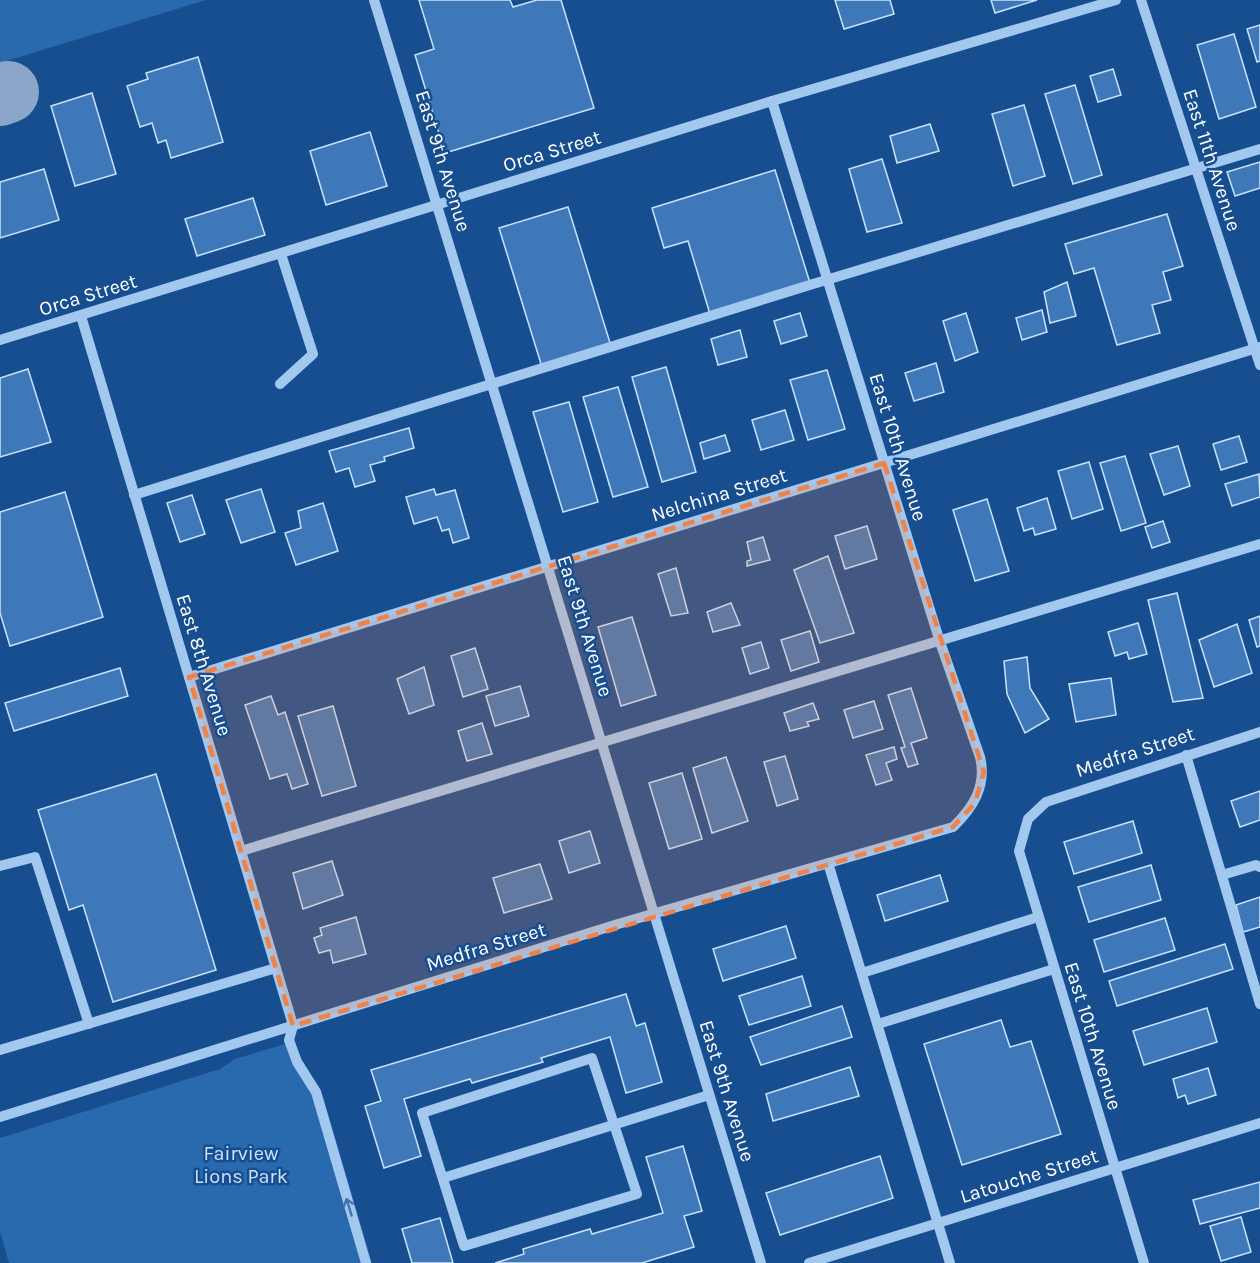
<svg xmlns="http://www.w3.org/2000/svg" width="1260" height="1263" font-family="Karla,sans-serif">
  <rect width="100%" height="100%" fill="#174e90"/>
  <g fill="#2969ae">
    <polygon points="0,0 206,0 0,63"/>
    <polygon points="292,1042 323,1096 372,1263 9,1263 0,1232 0,1138 220,1069 235,1059"/>
  </g>
  <g fill="none" stroke-linecap="round" stroke-linejoin="round">
    <polyline stroke="#8ba6c8" stroke-width="62" points="0,95 8,92"/>
  </g>
  <g fill="#3f78b8" stroke="#cae2fb" stroke-width="1.5">
    <polygon points="419,0 510,0 513,7 537,0 561,0 594,108 445,153 415,55 434,49"/>
    <polygon points="835,0 890,0 894,14 844,29"/>
    <polygon points="991,0 1037,0 995,13"/>
    <polygon points="1260,25 1260,61 1257,62 1247,29"/>
    <polygon points="1234,34 1256,107 1219,119 1197,45"/>
    <polygon points="198,57 223,142 171,158 166,140 158,143 152,123 140,127 127,86 148,79 146,73"/>
    <polygon points="1113,69 1121,95 1098,102 1090,76"/>
    <polygon points="1075,85 1102,175 1073,184 1045,94"/>
    <polygon points="92,93 116,174 75,186 51,106"/>
    <polygon points="1024,105 1045,176 1013,186 992,114"/>
    <polygon points="930,124 939,151 897,163 890,136"/>
    <polygon points="370,132 387,186 326,205 310,151"/>
    <polygon points="882,159 902,223 867,232 849,169"/>
    <polygon points="1260,162 1260,188 1235,196 1227,172"/>
    <polygon points="44,169 59,220 0,238 0,182"/>
    <polygon points="775,170 810,283 710,314 688,241 664,248 652,208"/>
    <polygon points="253,198 265,235 197,256 185,219"/>
    <polygon points="568,207 611,346 542,367 499,228"/>
    <polygon points="1167,214 1183,266 1163,272 1171,300 1152,305 1160,333 1117,345 1094,268 1074,274 1065,244"/>
    <polygon points="1067,282 1076,316 1050,323 1044,292"/>
    <polygon points="1042,310 1047,332 1022,340 1016,318"/>
    <polygon points="800,313 807,336 781,344 774,321"/>
    <polygon points="966,313 978,352 955,361 943,321"/>
    <polygon points="740,330 747,357 718,365 711,339"/>
    <polygon points="936,363 944,392 914,401 905,373"/>
    <polygon points="666,367 696,472 662,482 632,377"/>
    <polygon points="28,369 51,442 0,457 0,378"/>
    <polygon points="827,370 845,429 808,440 790,380"/>
    <polygon points="618,387 648,487 613,497 583,397"/>
    <polygon points="569,402 598,502 563,512 533,412"/>
    <polygon points="785,410 794,440 761,450 752,420"/>
    <polygon points="409,428 414,448 384,457 385,461 370,465 375,481 355,487 349,468 336,472 329,451"/>
    <polygon points="725,435 730,451 704,459 700,443"/>
    <polygon points="1239,436 1247,462 1221,470 1213,444"/>
    <polygon points="1178,446 1190,486 1164,495 1150,454"/>
    <polygon points="1125,456 1146,523 1121,531 1100,463"/>
    <polygon points="1089,462 1103,509 1072,519 1058,471"/>
    <polygon points="1259,474 1260,497 1232,506 1225,484"/>
    <polygon points="261,489 275,532 241,543 226,500"/>
    <polygon points="434,489 436,495 455,490 469,538 453,543 449,529 442,531 437,517 414,524 406,497"/>
    <polygon points="65,492 103,617 10,646 0,613 0,512"/>
    <polygon points="192,495 205,534 180,542 167,503"/>
    <polygon points="1047,498 1056,529 1035,535 1033,528 1024,531 1017,508"/>
    <polygon points="987,499 1009,571 975,581 953,510"/>
    <polygon points="323,503 338,551 296,565 285,533 301,528 298,511"/>
    <polygon points="1163,521 1170,542 1152,548 1145,527"/>
    <polygon points="867,526 877,559 845,569 835,536"/>
    <polygon points="763,537 770,560 747,566 747,561 751,560 747,542"/>
    <polygon points="828,556 854,633 820,643 794,570"/>
    <polygon points="676,568 688,613 671,616 658,574"/>
    <polygon points="1177,593 1203,698 1173,702 1148,600"/>
    <polygon points="731,603 740,625 713,632 707,612"/>
    <polygon points="1260,616 1260,646 1257,647 1249,620"/>
    <polygon points="632,617 656,695 621,706 598,627"/>
    <polygon points="1138,623 1147,654 1129,659 1127,652 1115,656 1108,632"/>
    <polygon points="1237,624 1252,673 1214,687 1199,640"/>
    <polygon points="810,631 819,662 791,671 781,640"/>
    <polygon points="761,642 769,668 750,674 742,648"/>
    <polygon points="475,648 488,689 463,697 451,656"/>
    <polygon points="1027,657 1030,688 1049,719 1025,733 1007,694 1004,661"/>
    <polygon points="424,667 434,705 409,714 397,679"/>
    <polygon points="120,668 128,696 14,731 5,703"/>
    <polygon points="1111,678 1116,715 1076,722 1069,684"/>
    <polygon points="520,686 529,716 495,726 486,696"/>
    <polygon points="911,688 927,738 911,743 918,764 908,767 901,748 905,747 888,695"/>
    <polygon points="271,696 278,715 285,712 308,784 292,789 287,774 270,779 245,705"/>
    <polygon points="874,701 883,729 853,738 844,710"/>
    <polygon points="813,703 819,719 807,722 809,726 790,731 784,713"/>
    <polygon points="333,706 356,786 322,796 298,716"/>
    <polygon points="482,723 492,754 467,761 458,731"/>
    <polygon points="894,747 897,759 886,763 892,780 876,785 866,755"/>
    <polygon points="785,756 798,799 777,806 764,762"/>
    <polygon points="726,757 748,821 712,833 693,768"/>
    <polygon points="682,773 702,839 669,849 649,783"/>
    <polygon points="156,774 216,970 113,1002 83,905 69,910 38,810"/>
    <polygon points="1260,791 1260,820 1240,827 1231,801"/>
    <polygon points="1133,821 1142,853 1074,874 1064,842"/>
    <polygon points="590,831 600,863 569,873 559,841"/>
    <polygon points="332,861 343,895 303,909 293,873"/>
    <polygon points="540,864 552,899 504,913 493,878"/>
    <polygon points="1151,865 1161,900 1089,922 1078,887"/>
    <polygon points="940,875 948,901 885,921 877,895"/>
    <polygon points="1260,897 1260,927 1243,932 1236,905"/>
    <polygon points="356,917 366,954 333,963 330,950 319,953 314,938 322,935 320,928"/>
    <polygon points="1165,918 1175,950 1104,972 1094,940"/>
    <polygon points="786,926 796,958 723,981 713,949"/>
    <polygon points="1225,944 1233,969 1117,1006 1109,981"/>
    <polygon points="802,976 811,1006 749,1025 739,996"/>
    <polygon points="626,994 636,1026 645,1023 662,1082 626,1093 610,1037 541,1058 543,1062 472,1083 470,1079 404,1099 421,1156 384,1168 365,1106 381,1101 371,1070"/>
    <polygon points="842,1006 852,1037 761,1065 750,1037"/>
    <polygon points="1207,1008 1217,1042 1144,1065 1133,1031"/>
    <polygon points="1001,1020 1010,1047 1031,1041 1061,1134 962,1165 924,1044"/>
    <polygon points="850,1067 859,1096 773,1121 766,1094"/>
    <polygon points="1208,1068 1216,1095 1188,1104 1185,1095 1178,1098 1173,1079"/>
    <polygon points="683,1146 702,1211 684,1216 694,1247 642,1263 495,1263 524,1254 523,1249 590,1229 592,1234 663,1213 646,1157"/>
    <polygon points="880,1156 893,1198 780,1235 766,1193"/>
    <polygon points="1260,1182 1260,1208 1200,1224 1193,1200"/>
    <polygon points="1241,1217 1251,1252 1221,1261 1210,1226"/>
    <polygon points="440,1218 453,1263 412,1263 402,1229"/>
  </g>
  <g fill="none" stroke-linecap="round" stroke-linejoin="round">
    <g stroke="#a3c8f0" stroke-width="10">
      <polyline points="374,0 761,1263"/>
      <polyline points="1141,0 1260,365"/>
      <polyline points="81,316 290,1015 293,1026 289,1040 297,1062 316,1092 366,1263"/>
      <polyline points="0,340 772,101 1116,0"/>
      <polyline points="280,384 313,354 281,254"/>
      <polyline points="134,495 813,284 1260,149"/>
      <polyline points="189,677 1260,347"/>
      <polyline points="1186,755 1260,1004"/>
      <polyline points="241,851 1260,544"/>
      <polyline points="828,863 950,1263"/>
      <polyline points="0,866 35,857 89,1024"/>
      <polyline points="1222,875 1256,865 1260,867"/>
      <polyline points="862,973 1038,917"/>
      <polyline points="878,1024 1054,969"/>
      <polyline points="0,1050 276,968"/>
      <polygon points="592,1058 637,1194 464,1246 422,1113"/>
      <path d="M0,1117L618,924L953,827C973,808 987,786 980,757L939,639L772,101"/>
      <polyline points="443,1178 709,1095"/>
      <polyline points="809,1263 1260,1123"/>
      <polyline points="1144,1263 1019,851 1028,819 1046,802 1260,732"/>
    </g>
  </g>
  <defs><path id="oneway-shaft" d="M-6 0H5M1.5-3L5.5 0L1.5 3" fill="none" stroke-width="1.6" stroke-linecap="round" stroke-linejoin="round" transform="scale(1.5)"/></defs>
  <use stroke="#4173ad" href="#oneway-shaft" transform="translate(349 1207) rotate(-107)"/>
  <path fill="#ee8249" fill-opacity="0.2" stroke="#ee8249" stroke-width="4.5" stroke-dasharray="12 8" stroke-linejoin="round" d="M884,463L984,772L975,803L953,827L293,1026L189,677Z"/>
  <g text-anchor="middle" dominant-baseline="central" stroke-width="5" stroke-linejoin="round" paint-order="stroke">
    <g font-size="20" fill="#fff" stroke="#174e90">
      <text transform="translate(552 151) rotate(-17)">Orca Street</text>
      <text transform="translate(1212 160) rotate(72)">East 11th Avenue</text>
      <text transform="translate(443 161) rotate(73)">East 9th Avenue</text>
      <text transform="translate(88 295) rotate(-17)">Orca Street</text>
      <text transform="translate(898 447) rotate(73)">East 10th Avenue</text>
      <text transform="translate(719 495) rotate(-17)">Nelchina Street</text>
      <text transform="translate(585 626) rotate(73)">East 9th Avenue</text>
      <text transform="translate(204 665) rotate(73)">East 8th Avenue</text>
      <text transform="translate(1135 752) rotate(-18)">Medfra Street</text>
      <text transform="translate(486 947) rotate(-17)">Medfra Street</text>
      <text transform="translate(1093 1036) rotate(73)">East 10th Avenue</text>
      <text transform="translate(727 1091) rotate(73)">East 9th Avenue</text>
      <text transform="translate(1029 1176) rotate(-17)">Latouche Street</text>
    </g>
    <g font-size="20" fill="#cae2fb" stroke="#174e90">
      <text x="241" y="1153">Fairview<tspan x="241" dy="23">Lions Park</tspan></text>
    </g>
  </g>
</svg>
